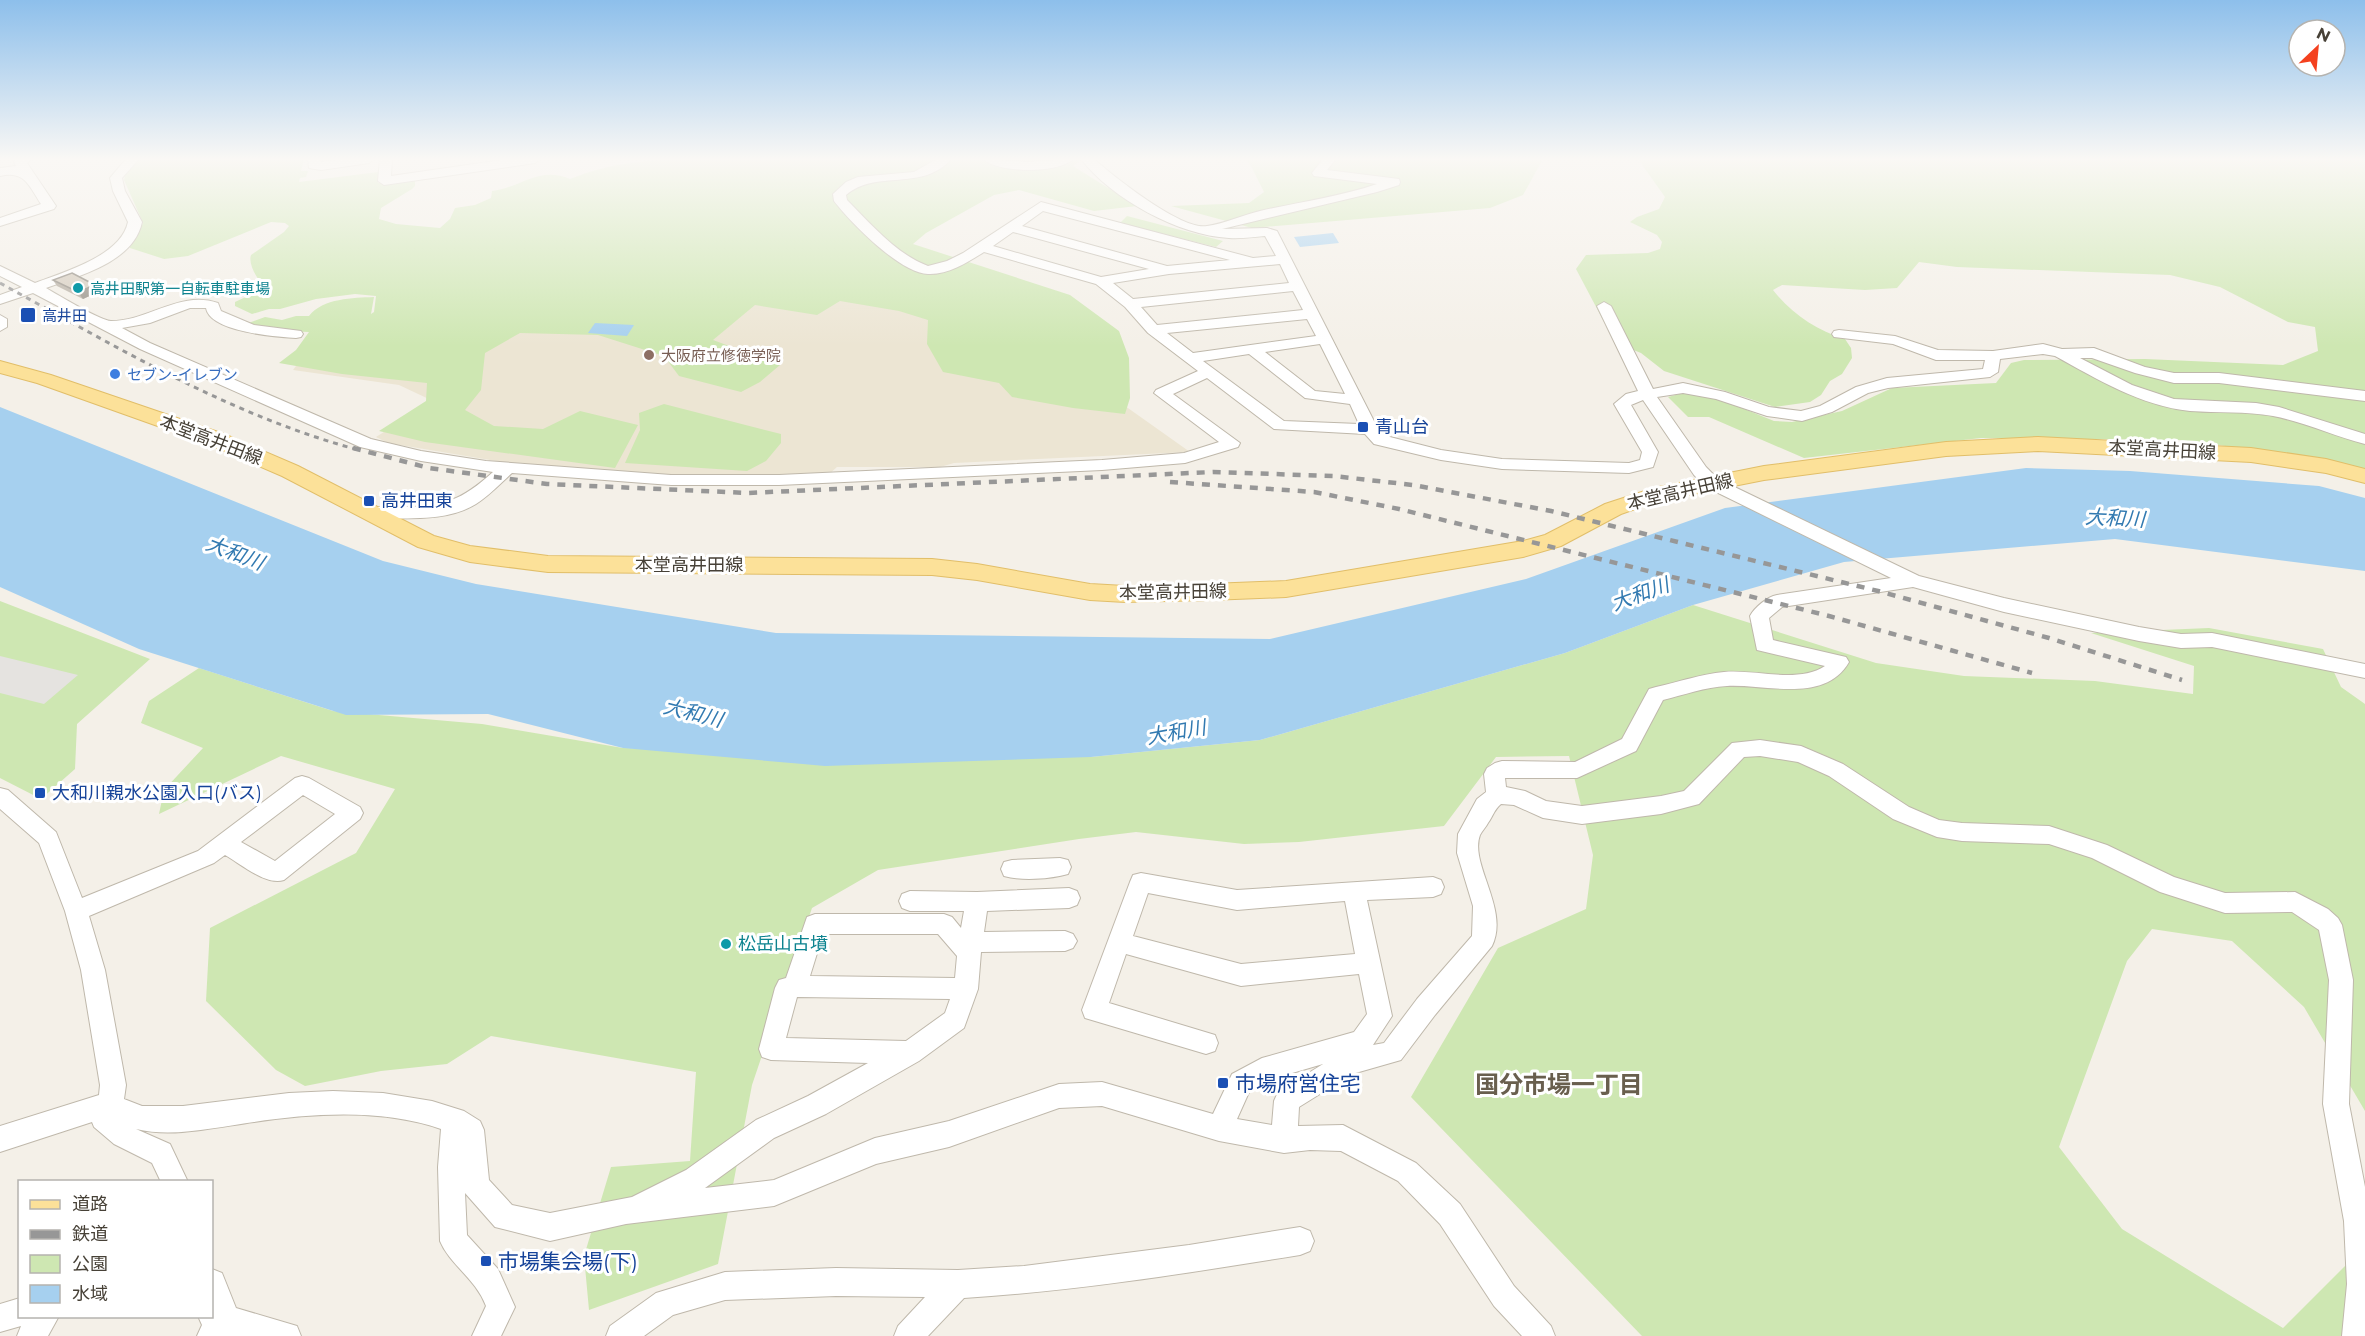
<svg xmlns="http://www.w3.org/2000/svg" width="2365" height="1336" font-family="Montserrat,'Noto Sans JP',sans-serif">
  <rect width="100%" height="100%" fill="#f4f0e8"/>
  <polygon fill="#ece5d3" points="650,260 931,313 1111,396 1190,452 954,463 940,467 837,467 827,476 687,477 502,462 388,443 376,437 433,401 399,385 293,370 320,334"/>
  <g fill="#cee7b2">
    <path d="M139,159H304L301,171H308L306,177L300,178L299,182L378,172V183L415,178V186L412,189L381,208L379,219L396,224L440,228L450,219L455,208L475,205L491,198L492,191C518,189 539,165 570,179C614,162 640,161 686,159H1083L1073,166L1137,206L1094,211L1019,190L994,195L926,233L913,244L1070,295L1119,331L1129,358L1130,398L1125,414L1073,408L1012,397L999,383L943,372L927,344L928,320L899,311L840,301L817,315L755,305L713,340L780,365L760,382L741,392L679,376L664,356L598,335L520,333L485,353L481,390L465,410L494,426L543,429L580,411L638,425L615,468L425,442L379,431L426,401L427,383L342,374L279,363L296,350L309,332L254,330L243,325L265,317L282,320L296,316H309C323,298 353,298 374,297L371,314L374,312L376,296L355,294L316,299L280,309H269L252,314L235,306V302L252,294V289L262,283C256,278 248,263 251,255L284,232L289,226L285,223L271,222L188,256L164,259L130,248L129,245L136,238L143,223L124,180L126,173Z"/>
    <polygon points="1245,159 1543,159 1523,195 1490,208 1252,228 1171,206 1249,203 1264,192 1251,166"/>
    <path d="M1638,159H2365V469L2323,459L2180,440L1981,438L1804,458L1709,417H1688L1668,397L1683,393L1722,400L1774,421L1792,422L1842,411L1892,388L1996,383L2011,363L2024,360L2145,359L2283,365L2318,351L2315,327L2288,322L2220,287L2170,275L1957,267L1919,262L1897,288L1865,290L1782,285L1773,290C1792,314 1816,330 1845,339L1851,348L1852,358L1842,374L1830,381L1821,395L1810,402L1775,407L1664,371L1641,353L1626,347L1612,337L1576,269L1586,255L1648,253L1660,249L1662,242L1657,235L1630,222L1637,217L1659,209L1665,197Z"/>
    <polygon points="1127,216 1223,241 1216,247 1120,223"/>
    <polygon points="664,404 781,434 781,443 766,461 747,471 625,463 640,430 639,413"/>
    <polygon points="0,601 150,659 77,724 75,769 41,799 0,778"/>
    <polygon points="1693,605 1876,663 1964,676 2095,681 2193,694 2194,666 2091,633 2209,628 2323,649 2341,687 2365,704 2365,1111 2304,1007 2232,941 2152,929 2127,961 2059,1147 2122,1229 2283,1328 2365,1246 2365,1336 1642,1336 1411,1097 1498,948 1586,909 1593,855 1569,756 1496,757 1444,826 1299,842 1244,844 1136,832 1079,839 878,870 812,908 752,1085 718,1264 589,1310 584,1256 611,1167 690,1161 696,1072 491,1036 447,1064 381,1071 305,1086 276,1070 206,1001 210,928 356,853 395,789 281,756 159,814 164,790 203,748 141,723 149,701 199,668 333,711 482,724 623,748 1091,757 1260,740 1565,653"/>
  </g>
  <polygon fill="#e5e3e0" points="0,656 78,675 44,704 0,693"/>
  <g fill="#a6d0ef">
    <polygon points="1333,233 1339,243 1300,247 1294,237"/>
    <polygon points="595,323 634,325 627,336 588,333"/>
    <polygon points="0,407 383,561 476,584 776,633 1270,639 1526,579 1725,508 2026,468 2130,471 2319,486 2365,498 2365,571 2115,539 1844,562 1693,605 1565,653 1260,740 1091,757 825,766 623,748 488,714 346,715 139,649 0,587"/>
  </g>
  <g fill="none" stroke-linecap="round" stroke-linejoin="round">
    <g stroke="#bfb8ab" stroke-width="2">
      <g id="minor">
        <path d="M16,159H32L27,163L56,206L54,209L0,226V218L41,204C29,186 25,170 0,176V168L16,166L14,162Z"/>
        <path d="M126,159H139L122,178L125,191L142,222C134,262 79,276 46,288C58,295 101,321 111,321C149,321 180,290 218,303L221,311L254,325L301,331L303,334L301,337L296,338C277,337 210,332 206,308H190L150,323L122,328L150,343L371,439L421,451L486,461L671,475H779L1102,460L1184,453L1219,442L1154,393L1156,390L1198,371L1148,333L1125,307L1096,284L984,252C968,262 948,275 928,274C900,273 851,223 834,201L833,194L846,182L858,177L914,172L937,159H951C923,192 876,169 846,195L847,200C871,224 896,254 928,266L947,261L963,253L1041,202L1253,258L1276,256L1265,236C1253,237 1241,239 1229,238C1178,235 1112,199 1081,159H1094C1113,176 1182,231 1207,226C1223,224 1243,215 1260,211C1299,202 1339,197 1377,184L1314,176L1312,173L1323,159H1336L1327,170L1399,179L1400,182L1399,185L1377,192L1222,229L1267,228L1277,231L1377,427L1386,436L1441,450L1502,459L1629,463L1640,460L1642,452L1614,404L1626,394L1638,391L1597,306L1604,302L1611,306L1653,389L1683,383L1725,392L1769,407L1801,411L1820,406L1856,387L1887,378L1983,369L1985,360H1936L1893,344L1834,337L1832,334L1834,331L1839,330L1895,336L1938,350L1993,351L2043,344L2062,349L2094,348L2145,367L2174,373H2219L2365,391V401L2219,383H2174L2135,373L2092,358H2080L2132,385L2174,399L2256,403L2279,407L2365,434V444C2334,436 2304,422 2273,416C2245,411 2218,413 2190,411C2141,406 2097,379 2055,356L2043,354L2000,359L1998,372L1990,377L1888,388L1868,393L1832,412L1802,421L1767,416L1716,399L1683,393L1657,397L1706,467L1718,479L1919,576L2004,598L2139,627L2181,634L2212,633L2365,664V678L2212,647L2181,648L2139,641L2004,612L1913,587L1782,607L1769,618L1773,640L1846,657L1849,662C1825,704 1766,684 1727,686C1705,687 1684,695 1663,700L1636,751L1577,778H1505L1506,787L1525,791L1546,801L1582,806L1661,796L1684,791L1732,743L1760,740L1801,746L1843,764L1909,807L1939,820L1962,823L2049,826L2107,845L2174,877L2225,893L2295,892L2328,909L2338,918L2342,925L2353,980L2349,1104L2365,1187V1336H2342L2347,1284L2344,1221L2323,1104L2329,980L2319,930L2292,912L2225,913L2160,892L2092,858L2049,844L1962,841L1937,837L1893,819L1829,776L1798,762L1760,756L1744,757L1699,804L1661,814L1582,824L1543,818L1514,805L1501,804C1494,810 1493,816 1488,823C1486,827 1482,831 1480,835C1469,864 1510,909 1492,946L1435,1015L1401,1060L1352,1074L1299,1107L1298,1126L1343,1125L1416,1163L1460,1204L1514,1286L1551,1326L1555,1336H1522L1494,1306L1440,1224L1398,1181L1341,1151L1310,1150L1284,1153L1219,1141L1102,1106L1059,1108L949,1147L876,1164L774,1206L626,1224L550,1241L495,1227L465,1193L467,1235L498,1269L515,1307L501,1336H472L486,1306C476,1279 450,1265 440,1241L438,1167L441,1129C383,1109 315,1113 254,1122C217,1127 173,1138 136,1129L170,1144L188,1182H161L152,1163L114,1144L94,1127L92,1122L0,1152V1126L99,1095L100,1085L81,970L65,911L39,843L0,809V788L8,790L56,832L82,898L198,851L295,778L302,776L309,778L360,807L363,813L360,819L284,880C266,886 241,864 225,855L214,863L89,916L105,970L126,1085L124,1099L142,1106H183L289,1093L333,1091L383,1093L432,1101L464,1111L480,1121L484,1130L489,1180L512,1205L550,1213L632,1197L686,1170L756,1120L808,1096L868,1063L771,1060L762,1057L759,1049L775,988L779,980L786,978L807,917L815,914H944L952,917L961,928L964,911H910L902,908L899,901L902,894L910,891L977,892L1069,888L1077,891L1080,898L1077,905L1069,908L987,911L984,932L1065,931L1073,934L1077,941L1073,948L1065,951L981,952L978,989L964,1028L919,1061L826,1114L774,1138L705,1188L774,1180L875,1138L949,1121L1059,1084L1102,1082L1213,1114L1232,1074L1262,1058L1354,1032L1367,1014L1359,974L1241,986L1126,954L1109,1003L1215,1035L1218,1043L1215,1051L1206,1054L1085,1018L1082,1010L1130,882L1133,875L1141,873L1237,890L1433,877L1441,880L1444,887L1441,894L1433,897L1367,900L1392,1016L1373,1045L1384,1043L1417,999L1472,936L1473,906L1457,853L1458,834L1477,799L1486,792L1484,774L1487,768L1495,763L1502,761L1575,762L1622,739L1649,689L1656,687C1679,682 1701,674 1724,672C1756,669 1797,684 1825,666L1757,650L1750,616C1755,607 1767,597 1777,595L1891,578L1706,487L1694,475L1643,400L1631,405L1658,452L1653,467L1629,473L1502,469L1441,460L1374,444L1365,434L1274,429L1207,378L1173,394L1240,443L1238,447L1185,463L1102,470L779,485H671L512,473C500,484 490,495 476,504C445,523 405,517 370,519L364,517L361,513L364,509C376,506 389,507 401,507C444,507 462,500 493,472L421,461L360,447L140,349L33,293L0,304V295L22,287L0,276V266L35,283C64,272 121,256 128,222L113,191L110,178ZM1043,211L1230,260L1167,266L1022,226ZM1013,232L1149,269L1101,277L993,246ZM1280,264L1289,283L1133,299L1113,283L1169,274ZM1293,291L1303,310L1157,325L1141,307ZM1307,319L1316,336L1193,353L1167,333ZM1320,344L1345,394L1315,391L1265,352ZM1249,354L1305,398L1350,404L1359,424L1284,421L1203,361ZM303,795L335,814L275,861L241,842ZM1148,893L1237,910L1345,901L1355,954L1241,964L1133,936ZM823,934H938L957,956L955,978L810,976ZM797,997L950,999L945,1013L906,1041L786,1038ZM1323,1064L1278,1092L1274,1101L1272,1125L1237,1119L1250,1090L1268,1080Z"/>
        <polygon points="308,159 320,159 321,162 343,159 375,159 369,163 321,170 309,168"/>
        <polygon points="380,159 392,159 391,176 509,159 541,159 535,163 384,185 378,181"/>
        <path d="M983,159L1028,162L1073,159C1058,174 998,173 983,159Z"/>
        <polygon points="0,315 7,319 7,327 0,331"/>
        <path d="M1060,858L1068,860L1071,867L1068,874C1051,879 1021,881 1004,876L1001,869L1004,862L1012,860Z"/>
        <path d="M1300,1227L1310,1231L1314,1241L1310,1251L1300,1255C1189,1273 1077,1291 964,1298L928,1336H894L898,1326L925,1297L836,1296L725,1300L673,1315L644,1336H606L610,1326L656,1293L725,1272L836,1268L958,1270L1024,1266L1189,1245Z"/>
        <polygon points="212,1269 222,1273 236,1308 297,1326 301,1336 197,1336 202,1325 198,1316 212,1316"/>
        <polygon points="20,1298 20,1316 59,1316 48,1336 17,1336 21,1326 0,1332 0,1304"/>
      </g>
    </g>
    <g stroke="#e1be69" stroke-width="2">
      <polygon id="major" points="0,361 51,375 224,434 298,466 434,536 470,546 548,556 932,559 977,564 1090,584 1125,586 1210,584 1286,581 1523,541 1545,535 1605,504 1654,488 1764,466 1946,442 2038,437 2251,448 2326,459 2365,469 2365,483 2326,473 2251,462 2038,451 1946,456 1764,480 1658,501 1621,514 1561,546 1523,557 1286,597 1210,600 1125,602 1090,600 977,580 932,575 548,572 470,562 418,547 282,476 208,444 37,383 0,373"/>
    </g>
    <use href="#minor" fill="#fff" fill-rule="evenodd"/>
    <use href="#major" fill="#fce199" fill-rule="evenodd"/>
    <path stroke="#979797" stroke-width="3" stroke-dasharray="5 5" stroke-linecap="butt" d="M0,283C115,346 231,416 359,450"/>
    <g stroke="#979797" stroke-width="4.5" stroke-dasharray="8 8" stroke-linecap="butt">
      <polyline points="353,448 429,468 547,484 748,493 1213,472 1333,476 1413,485 1551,511 1878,591 2049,638 2182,680"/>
      <polyline points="1170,482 1314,492 1399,509 1829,616 2032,673"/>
    </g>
  </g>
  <polygon fill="#b7afa3" points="53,280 100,291 83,299 57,286"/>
  <polygon fill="#958f85" points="95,285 100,291 83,299 78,292"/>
  <polygon fill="#d5ccbe" stroke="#958f85" stroke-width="1.5" points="72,273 95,285 78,292 53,280"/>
  <linearGradient id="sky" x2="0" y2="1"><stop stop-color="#8dbfeb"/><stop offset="0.46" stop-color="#faf8f5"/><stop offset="1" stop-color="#faf8f5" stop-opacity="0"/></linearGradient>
  <rect width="2365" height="346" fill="url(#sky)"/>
  <g fill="#0f9aa8" stroke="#fff" stroke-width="2">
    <circle cx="78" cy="288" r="6"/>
    <circle cx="726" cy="944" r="6"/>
  </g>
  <g fill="#1a4fb4" stroke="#fff" stroke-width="2">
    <rect x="20" y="307" width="16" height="16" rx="3"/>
    <rect x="1357" y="421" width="12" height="12" rx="3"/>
    <rect x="363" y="495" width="12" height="12" rx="3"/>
    <rect x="34" y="787" width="12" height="12" rx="3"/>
    <rect x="1217" y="1077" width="12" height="12" rx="3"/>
    <rect x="480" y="1255" width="12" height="12" rx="3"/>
  </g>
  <circle fill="#8d6e63" stroke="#fff" stroke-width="2" cx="649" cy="355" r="6"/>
  <circle fill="#3f7fe0" stroke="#fff" stroke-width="2" cx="115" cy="374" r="6"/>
  <g text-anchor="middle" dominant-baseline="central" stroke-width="6" stroke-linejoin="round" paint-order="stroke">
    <g font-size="15" fill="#0d838f" stroke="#fff" text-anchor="start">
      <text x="90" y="288">高井田駅第一自転車駐車場</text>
    </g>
    <g font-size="15" fill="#164399" stroke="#fff" text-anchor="start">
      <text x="42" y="315">高井田</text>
    </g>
    <g font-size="15" fill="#785e54" stroke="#fff" text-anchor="start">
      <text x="661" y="355">大阪府立修徳学院</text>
    </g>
    <g font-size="15" fill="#366cbe" stroke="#fff" text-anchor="start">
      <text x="127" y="374">セブン-イレブン</text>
    </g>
    <g font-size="18" fill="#164399" stroke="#fff" text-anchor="start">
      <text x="1375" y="427">青山台</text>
      <text x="381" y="501">高井田東</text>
      <text x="52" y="793">大和川親水公園入口(バス)</text>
    </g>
    <g font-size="18" fill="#474137" stroke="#fff">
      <text transform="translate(211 440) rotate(21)">本堂高井田線</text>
      <text transform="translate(2162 450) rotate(3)">本堂高井田線</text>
      <text transform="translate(1680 492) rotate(-13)">本堂高井田線</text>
      <text x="689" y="565">本堂高井田線</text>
      <text transform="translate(1173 592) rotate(-1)">本堂高井田線</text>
    </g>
    <g font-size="18" fill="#0d838f" stroke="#fff" text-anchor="start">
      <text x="738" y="944">松岳山古墳</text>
    </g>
    <g font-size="20" font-style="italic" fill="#327ab1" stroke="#fff">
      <text transform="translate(2115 518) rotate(3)">大和川</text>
      <text transform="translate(235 553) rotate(21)">大和川</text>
      <text transform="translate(1640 594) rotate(-20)">大和川</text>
      <text transform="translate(693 713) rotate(14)">大和川</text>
      <text transform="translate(1176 732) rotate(-10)">大和川</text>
    </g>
    <g font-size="21" fill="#164399" stroke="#fff" text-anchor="start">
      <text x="1235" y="1083">市場府営住宅</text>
      <text x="498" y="1261">市場集会場(下)</text>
    </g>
    <g font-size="24" font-weight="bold" fill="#695f4e" stroke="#fff">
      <text x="1559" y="1084">国分市場一丁目</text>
    </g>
  </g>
  <rect x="18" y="1180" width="195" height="138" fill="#ffffff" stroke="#b5b3af" stroke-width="1.5"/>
  <rect x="30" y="1200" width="30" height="9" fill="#fce199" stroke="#b5b3af" stroke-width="1.5"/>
  <text x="72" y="1210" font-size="18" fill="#474137">道路</text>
  <rect x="30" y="1230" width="30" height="9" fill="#979797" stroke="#b5b3af" stroke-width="1.5"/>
  <text x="72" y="1240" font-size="18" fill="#474137">鉄道</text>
  <rect x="30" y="1255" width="30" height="18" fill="#cee7b2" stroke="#b5b3af" stroke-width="1.5"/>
  <text x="72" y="1270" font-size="18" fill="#474137">公園</text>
  <rect x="30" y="1285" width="30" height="18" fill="#a6d0ef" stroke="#b5b3af" stroke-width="1.5"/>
  <text x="72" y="1300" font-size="18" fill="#474137">水域</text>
  <g transform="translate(2317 48) rotate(26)"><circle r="28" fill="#ffffff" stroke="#b5b3af" stroke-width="1.5"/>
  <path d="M0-4.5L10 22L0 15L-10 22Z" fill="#f4411f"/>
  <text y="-9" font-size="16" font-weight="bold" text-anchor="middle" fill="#474137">N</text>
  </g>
</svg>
